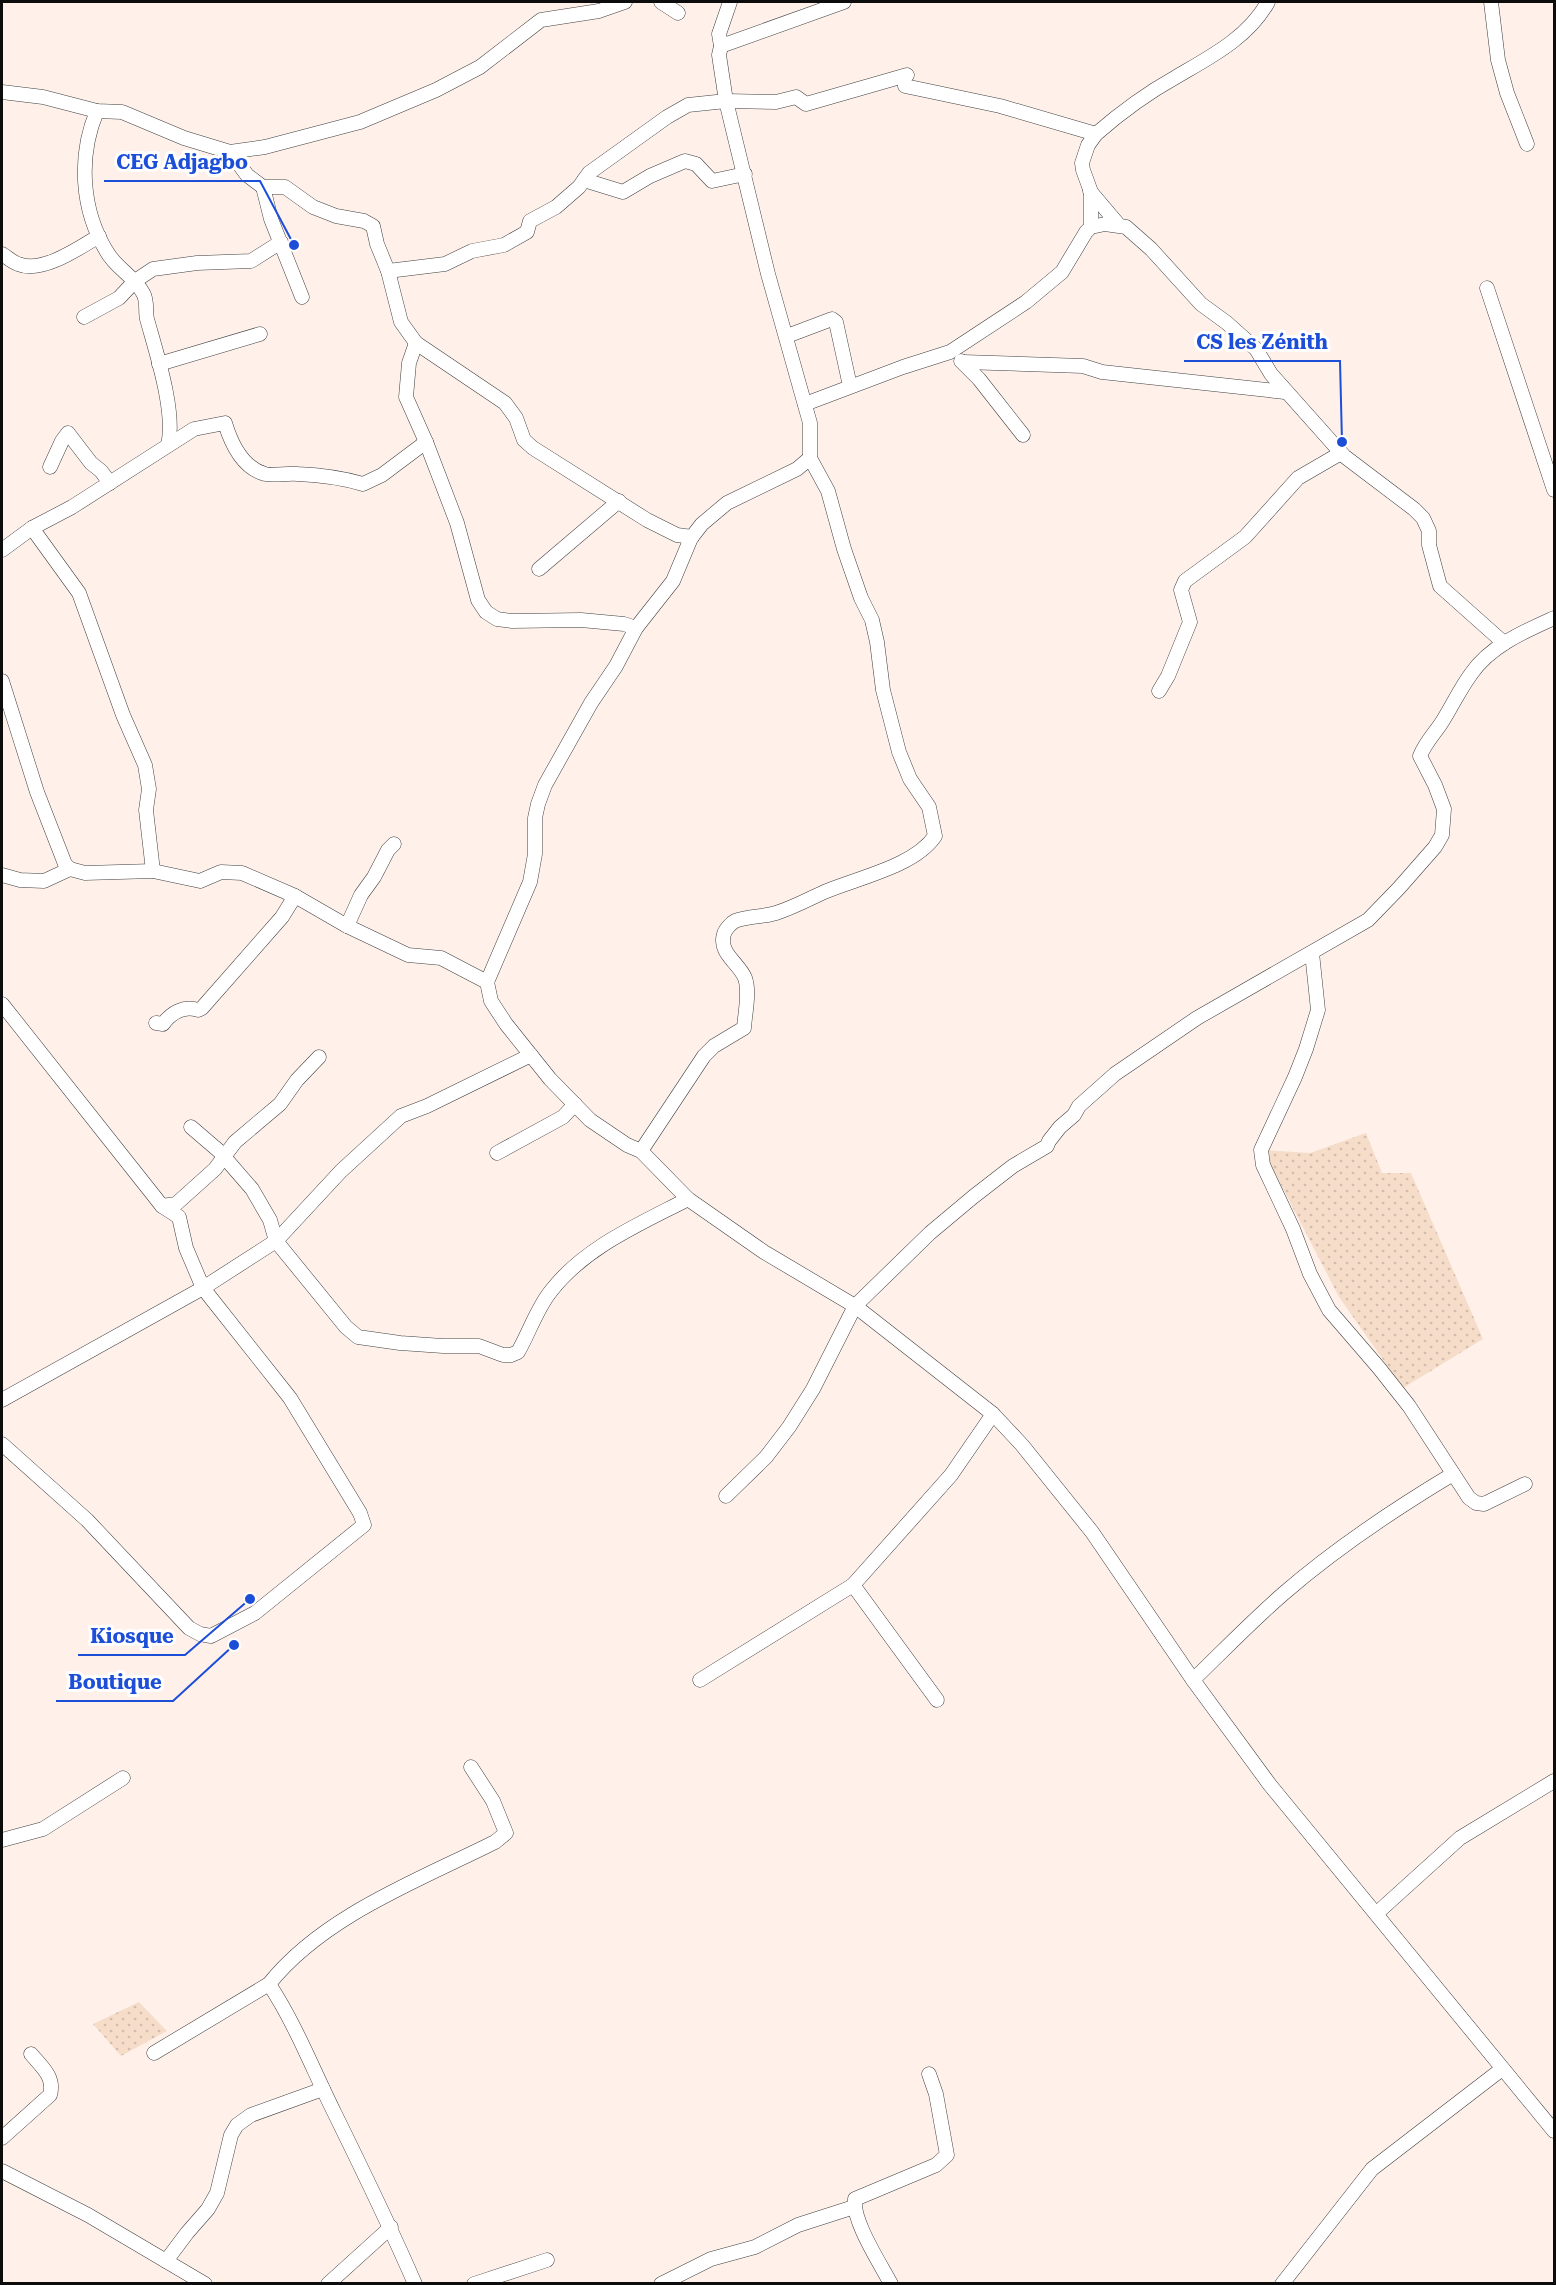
<svg xmlns="http://www.w3.org/2000/svg" width="1556" height="2285" font-family="'Roboto Serif',serif">
  <defs>
    <pattern id="farmland-dots" width="8" height="8" patternUnits="userSpaceOnUse" patternTransform="scale(1.5)"><rect width="8" height="8" fill="#f6ddc9"/><path d="M2 2h.1M6 6h.1" fill="none" stroke="#d2bcab" stroke-width="1.8" stroke-linecap="round"/></pattern>
  </defs>
  <rect width="100%" height="100%" fill="#fff1ea"/>
  <g fill="url(#farmland-dots)">
    <polygon points="1366,1133 1382,1173 1411,1173 1483,1339 1403,1388 1339,1297 1263,1150 1310,1153"/>
    <polygon points="139,2002 167,2031 121,2056 93,2024"/>
  </g>
  <g fill="none" stroke-linecap="round" stroke-linejoin="round">
    <g stroke="#3f3f3f" stroke-width="15">
      <g id="minor">
        <polyline points="661,2 678,13"/>
        <polyline points="1491,2 1498,60 1507,93 1527,144"/>
        <polyline points="721,46 844,2"/>
        <polyline points="905,86 1000,106 1096,134"/>
        <polyline points="2,92 43,97 97,111 122,112 184,138 230,152 265,147 360,122 436,90 480,67 541,20 599,11 625,2"/>
        <path d="M97,111C78,156 81,210 107,252C116,268 134,276 143,293C148,301 145,311 147,319C156,352 176,412 168,445"/>
        <polyline points="230,152 247,175 263,187 285,187 313,207 336,216 364,221 373,226 377,244 388,271 401,322 416,343 505,403 516,418 524,440 533,448 647,520 677,535 692,537"/>
        <polyline points="584,180 623,192 650,176 685,161 696,164 712,181 745,174"/>
        <polyline points="263,187 271,219 302,297"/>
        <polyline points="1090,191 1118,224"/>
        <path d="M1091,227V192L1083,170L1082,163L1088,145L1096,134C1119,114 1149,92 1176,77C1210,57 1248,38 1268,2"/>
        <path d="M2,254C7,257 12,262 18,264C42,274 79,248 99,236"/>
        <polyline points="388,271 445,264 472,251 504,245 527,232 530,221 556,207 579,187 589,173 667,117 688,105 726,101 776,102 796,97 806,104 907,75"/>
        <polyline points="1487,288 1554,490"/>
        <polyline points="84,317 119,298 135,281 153,269 197,263 251,261 281,242"/>
        <polyline points="787,336 832,319 836,322 850,386"/>
        <polyline points="416,343 409,363 406,397 426,442 457,523 478,600 486,612 497,619 512,621 581,620 624,624 636,628 673,581 691,538 702,524 727,503 797,469 810,458"/>
        <polyline points="961,361 979,379 1023,435"/>
        <polyline points="963,362 1083,366 1102,372 1285,392"/>
        <polyline points="159,364 260,334"/>
        <polyline points="805,404 903,367 950,352 1026,302 1062,272 1086,232 1091,227 1105,224 1126,227 1151,249 1201,304 1227,323 1256,349 1271,374 1344,456 1414,509 1423,518 1429,531 1429,545 1440,586 1504,643"/>
        <polyline points="50,467 62,441 68,433 91,463 101,471 110,483"/>
        <polyline points="32,528 79,593 123,715 145,765 149,789 146,810 153,871"/>
        <path d="M2,550L32,528L72,507L194,429L225,423C231,443 243,468 265,474C275,476 287,473 298,474C320,475 343,478 363,484L382,475L426,442"/>
        <polyline points="539,569 619,501"/>
        <polyline points="2,681 37,792 65,864 70,869"/>
        <polyline points="1159,691 1168,676 1190,622 1181,590 1185,581 1245,537 1298,478 1341,453"/>
        <polyline points="2,875 20,880 44,881 70,869 85,873 153,871 200,881 221,872 242,873 295,896 347,926 408,955 441,958 487,982 491,1001 506,1024 550,1079 590,1120 627,1145 641,1151 688,1199 764,1252 855,1306 993,1414 1022,1445 1092,1532 1193,1680 1270,1785 1554,2131"/>
        <polyline points="347,926 361,895 374,877 388,850 394,844"/>
        <polyline points="1312,953 1318,1010 1306,1049 1295,1077 1261,1150 1263,1165 1293,1229 1310,1274 1329,1310 1379,1368 1409,1406 1469,1498 1476,1503 1484,1504 1525,1484"/>
        <polyline points="487,982 530,882 535,854 535,818 538,804 545,785 591,703 616,666 636,628"/>
        <polyline points="2,1004 162,1206 179,1217 186,1248 203,1288 290,1398 360,1513 364,1525 255,1613 211,1636 200,1634 189,1628 87,1520 2,1444"/>
        <path d="M156,1023L163,1024C171,1013 184,1005 198,1010L202,1008L282,917L295,896"/>
        <path d="M191,1127L219,1151L252,1189L270,1220L276,1241L346,1327L358,1337L400,1343L443,1346H479L503,1355H511L518,1352C529,1333 537,1308 551,1291C585,1247 640,1224 688,1199"/>
        <path d="M641,1151L704,1056L714,1046L744,1028C745,1013 750,992 745,978C739,963 718,953 724,934C725,930 731,923 735,921C748,916 763,917 776,913C792,908 807,900 822,893C856,878 914,867 935,836L929,807L910,779L899,752L883,690L877,642L872,620L861,598L844,549L828,491L810,458V423L768,274L726,101L719,55L721,46L719,34L730,2"/>
        <polyline points="497,1153 563,1117 575,1104"/>
        <polyline points="162,1206 176,1204 215,1169 235,1142 280,1104 297,1080 319,1057"/>
        <polyline points="2,1400 203,1288 276,1241 341,1171 401,1116 427,1106 531,1055"/>
        <path d="M726,1496L766,1457L789,1427L813,1389L855,1306L930,1233L973,1197L1013,1166L1047,1146L1049,1141L1060,1127L1074,1115L1079,1106L1115,1074L1197,1018L1368,920L1399,888L1435,847L1442,835L1444,809L1435,785L1420,756C1425,743 1435,733 1442,722C1452,706 1460,689 1471,674C1490,646 1525,631 1554,618"/>
        <polyline points="853,1585 937,1700"/>
        <polyline points="700,1680 853,1585 951,1475 993,1414"/>
        <path d="M1193,1680C1223,1651 1252,1621 1283,1594C1336,1548 1393,1510 1453,1474"/>
        <polyline points="2,1840 43,1829 123,1778"/>
        <polyline points="1377,1913 1460,1838 1554,1781"/>
        <path d="M269,1984C296,2025 313,2070 335,2114C363,2171 390,2226 415,2284"/>
        <path d="M154,2053L269,1984C323,1916 419,1880 495,1842L506,1833L493,1801L471,1767"/>
        <path d="M2,2138L50,2095C55,2077 42,2067 31,2054"/>
        <polyline points="2,2171 88,2215 205,2284"/>
        <polyline points="166,2261 187,2233 208,2209 217,2193 231,2135 237,2125 251,2115 323,2089"/>
        <polyline points="328,2284 391,2227"/>
        <polyline points="474,2284 547,2260"/>
        <polyline points="661,2284 711,2259 755,2247 798,2225 854,2207"/>
        <path d="M891,2284C880,2263 852,2221 855,2199L936,2165L947,2155L936,2094L929,2074"/>
        <polyline points="1282,2284 1372,2169 1502,2069"/>
      </g>
    </g>
    <use href="#minor" stroke="#fff" stroke-width="14"/>
  </g>
  <path fill="none" stroke="#1d4ed8" stroke-width="2" d="M294 245L260 181H104M1342 442L1340 361H1184M250 1599L185 1655H78M234 1645L173 1701H56"/>
  <g fill="#1d4ed8" stroke="#fff" stroke-width="2">
    <circle cx="294" cy="245" r="6"/>
    <circle cx="1342" cy="442" r="6"/>
    <circle cx="250" cy="1599" r="6"/>
    <circle cx="234" cy="1645" r="6"/>
  </g>
  <g font-size="20" text-anchor="middle" font-weight="bold" fill="#1d4ed8" stroke="#fff" stroke-width="6" stroke-linejoin="round" paint-order="stroke">
    <text x="182" y="169">CEG Adjagbo</text>
    <text x="1262" y="349">CS les Zénith</text>
    <text x="132" y="1643">Kiosque</text>
    <text x="115" y="1689">Boutique</text>
  </g>
  <rect width="1556" height="2285" fill="none" stroke="#0c0c0c" stroke-width="6"/>
</svg>
